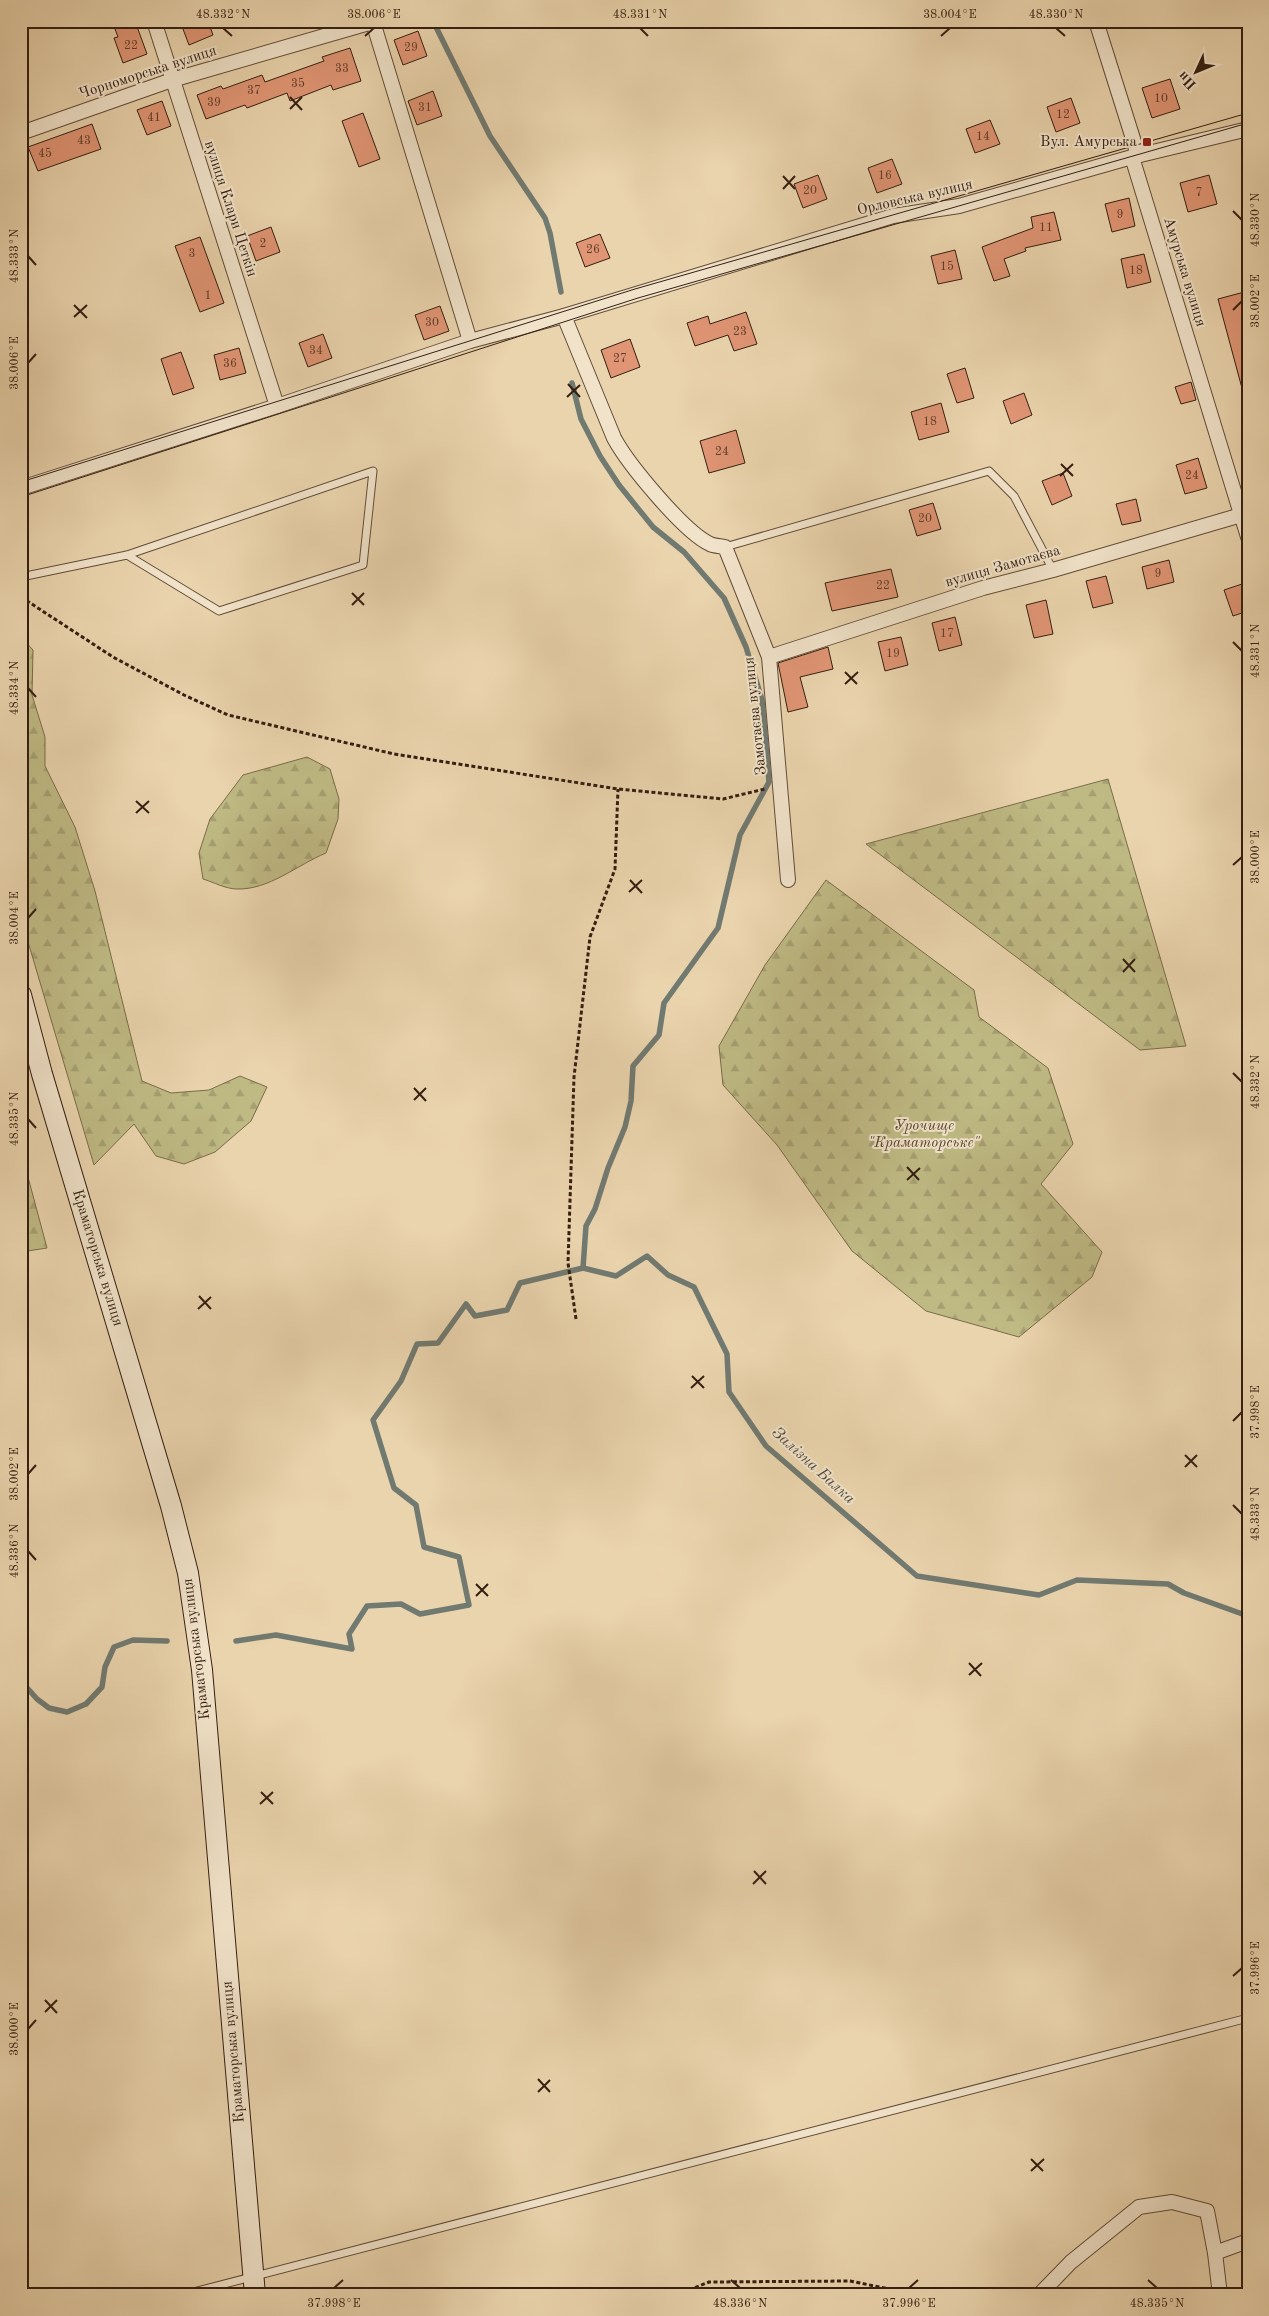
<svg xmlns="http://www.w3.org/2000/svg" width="1269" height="2316" font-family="'Old Standard TT',serif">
  <defs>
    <pattern id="forest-firs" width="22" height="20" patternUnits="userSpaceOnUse" patternTransform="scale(1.25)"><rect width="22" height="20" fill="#bfba84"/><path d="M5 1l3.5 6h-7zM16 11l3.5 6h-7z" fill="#a59f71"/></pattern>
  </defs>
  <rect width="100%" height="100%" fill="#ead4ad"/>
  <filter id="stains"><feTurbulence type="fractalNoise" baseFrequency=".004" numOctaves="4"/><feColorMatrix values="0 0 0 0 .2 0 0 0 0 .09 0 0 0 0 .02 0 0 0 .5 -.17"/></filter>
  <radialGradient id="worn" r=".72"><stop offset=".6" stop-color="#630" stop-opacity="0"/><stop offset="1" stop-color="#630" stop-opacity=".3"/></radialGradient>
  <g fill="url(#forest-firs)" stroke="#7a6c4a">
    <polygon points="21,637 33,650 32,695 45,737 45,766 75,827 95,891 142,1081 171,1093 209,1090 240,1076 267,1087 251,1121 215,1152 184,1164 156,1156 134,1124 94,1165 21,918"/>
    <path d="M307,757L330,769L339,799L338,819L326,853C297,865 269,890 237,889C226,889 213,882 203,879L199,853L210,819L243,775Z"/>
    <polygon points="1108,779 1186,1046 1140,1050 866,844"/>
    <polygon points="826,880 974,990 979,1017 1048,1068 1073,1144 1041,1184 1102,1252 1092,1277 1019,1337 926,1311 852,1251 777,1145 723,1085 719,1046 765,965"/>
    <polygon points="21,1151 47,1248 21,1252"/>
  </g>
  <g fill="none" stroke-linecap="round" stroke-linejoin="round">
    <g stroke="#717a71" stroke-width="5.5">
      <polyline points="433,21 490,136 545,218 550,233 561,292"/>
      <polyline points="572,383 581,419 600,456 619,485 653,527 684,552 724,598 746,647 762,700 769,782 740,835 718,928 664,1003 659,1035 633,1066 631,1101 625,1127 608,1168 595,1209 586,1226 583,1268"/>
      <polyline points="236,1641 276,1635 352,1649 349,1634 367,1606 401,1604 420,1614 469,1605 459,1557 424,1547 416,1505 394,1488 373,1420 401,1381 417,1344 438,1343 466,1304 475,1316 507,1310 520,1283 583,1268 616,1276 647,1256 668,1275 694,1287 727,1354 729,1392 766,1446 917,1576 1039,1595 1077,1580 1168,1584 1184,1593 1248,1616"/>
      <polyline points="21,1681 37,1699 49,1708 67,1712 86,1704 102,1687 105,1667 114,1647 133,1640 167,1641"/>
    </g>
  </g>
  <g fill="#e09574" stroke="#341e11">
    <polygon points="112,21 135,21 147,54 123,63 114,38 118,37"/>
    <polygon points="180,21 208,21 213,35 189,45"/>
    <polygon points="418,31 427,56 403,65 394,40"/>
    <polygon points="350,48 361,81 333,90 331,85 290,101 287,93 247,108 245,105 206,119 197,95 221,86 223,89 262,75 265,82 324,61 322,57"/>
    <polygon points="1170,79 1180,109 1152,118 1142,88"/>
    <polygon points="433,91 442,116 417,125 408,101"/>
    <polygon points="1071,98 1080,123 1056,132 1047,107"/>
    <polygon points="162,101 171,126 147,135 137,110"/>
    <polygon points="363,113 380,159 359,167 342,121"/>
    <polygon points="990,120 1000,144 975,153 966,129"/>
    <polygon points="92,124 101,149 38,171 28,147"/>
    <polygon points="892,159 902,184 877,193 868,168"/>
    <polygon points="818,175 827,199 803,208 794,184"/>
    <polygon points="1209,175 1217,204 1188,212 1180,183"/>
    <polygon points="1129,198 1135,226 1112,232 1105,204"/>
    <polygon points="1054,212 1061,240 1025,248 1026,251 1004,259 1010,276 994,281 982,247 1033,228 1031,217"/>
    <polygon points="271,227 280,252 256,261 247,236"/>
    <polygon points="600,234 610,258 585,267 576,243"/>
    <polygon points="200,237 224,303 200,312 175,246"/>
    <polygon points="955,250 962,279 938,284 931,256"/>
    <polygon points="1144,254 1151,282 1127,288 1121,259"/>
    <polygon points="1248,291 1248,392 1243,392 1218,299"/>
    <polygon points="440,306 449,331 424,340 415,315"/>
    <polygon points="746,312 757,344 734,351 728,335 695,346 687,323 708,316 710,324"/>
    <polygon points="323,334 332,358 308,367 299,343"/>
    <polygon points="630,339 640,367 611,378 601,350"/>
    <polygon points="239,348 246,373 220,380 214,355"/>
    <polygon points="181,352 194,388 173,395 161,359"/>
    <polygon points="965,368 974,398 957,403 947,374"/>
    <polygon points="1191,382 1196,400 1181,404 1175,387"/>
    <polygon points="1024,393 1032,415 1011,424 1003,401"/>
    <polygon points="941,403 949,432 919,440 911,412"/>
    <polygon points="736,430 745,463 709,473 700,441"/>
    <polygon points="1198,458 1207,488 1185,494 1176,465"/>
    <polygon points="1063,473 1072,496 1052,505 1042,481"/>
    <polygon points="1136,499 1141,521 1122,525 1116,504"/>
    <polygon points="933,503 941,529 917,536 909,510"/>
    <polygon points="1169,560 1174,582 1147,589 1142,567"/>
    <polygon points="891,569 898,597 832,611 825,583"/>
    <polygon points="1106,576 1113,603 1093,608 1086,581"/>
    <polygon points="1248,582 1248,611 1233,616 1224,590"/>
    <polygon points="1046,600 1053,634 1034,638 1026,605"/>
    <polygon points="955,617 962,645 939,651 932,623"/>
    <polygon points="901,637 908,665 885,671 878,642"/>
    <polygon points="828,647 833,669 800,677 808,707 788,712 778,663"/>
  </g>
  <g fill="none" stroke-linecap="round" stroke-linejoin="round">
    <g stroke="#624c38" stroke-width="9">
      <g id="lane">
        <polyline points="725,547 989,471 1014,496 1053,570"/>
        <polyline points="21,577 127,555 373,471 363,565 219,611 127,555"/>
        <polyline points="182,2295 1248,2018"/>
      </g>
    </g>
    <g stroke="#624c38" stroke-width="16">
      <g id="street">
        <polyline points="154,21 277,406"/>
        <polyline points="1096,21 1135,145 1137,155 1132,157 1248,537"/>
        <polyline points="373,22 470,341"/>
        <polyline points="21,133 172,80 376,21"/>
        <path d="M564,316L614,438C628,464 684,532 710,544C714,546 720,546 725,547L769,657L788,880"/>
        <polyline points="21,488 277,406 470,341 564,316 893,216 959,206 1132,157 1248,129"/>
        <polyline points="769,657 983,588 1053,570 1248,513"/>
        <polyline points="1039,2295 1071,2262 1139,2207 1172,2202 1207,2211 1215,2253"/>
        <polyline points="1220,2295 1215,2253 1248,2241"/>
      </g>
    </g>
    <g stroke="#341e11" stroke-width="22">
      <polyline id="secondary" points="21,995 42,1074 171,1506 188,1573 202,1670 255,2295"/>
    </g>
    <g stroke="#341e11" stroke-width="3" stroke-dasharray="4 2.5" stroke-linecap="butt">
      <polyline points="21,597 113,657 184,695 228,715 394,754 618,789 723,799 765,789"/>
      <polyline points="576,1319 568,1263 574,1077 590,937 615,869 618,789"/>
      <polyline points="677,2295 709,2282 850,2281 919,2295"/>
    </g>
    <use href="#lane" stroke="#f1e3ca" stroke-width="7"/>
    <use href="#street" stroke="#f1e3ca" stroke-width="14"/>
    <use href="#secondary" stroke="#f1e3ca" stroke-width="20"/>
    <g stroke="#341e11" stroke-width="1">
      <polyline points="21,482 635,289 1248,113"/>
      <polyline points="21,497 638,298 1248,123"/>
    </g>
  </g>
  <path fill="none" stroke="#341e11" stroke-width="2" d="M223,28L232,36M640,28L648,36M1056,28L1065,36M365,36L374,28M941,36L950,28M290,97L302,110M290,109L302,97M783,176L795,189M783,189L795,176M1233,211L1242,220M28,256L36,265M74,305L87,318M1233,310L1242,301M74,317L87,305M28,363L36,354M568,384L580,397M567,397L580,385M1061,464L1073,476M1060,476L1073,464M352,593L364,605M352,605L364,593M1233,642L1242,651M845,672L857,684M845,684L858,672M28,688L36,697M136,801L149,813M136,813L149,801M1233,865L1242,857M630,880L642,893M629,892L642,880M28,918L36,909M1123,959L1135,972M1123,972L1135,959M1233,1073L1242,1082M414,1088L426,1101M414,1100L426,1088M28,1119L36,1128M907,1167L919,1180M907,1180L920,1168M199,1296L211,1309M198,1309L211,1297M692,1376L704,1388M691,1388L704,1376M1233,1421L1242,1412M1185,1455L1197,1467M1185,1467L1197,1455M28,1474L36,1465M1233,1505L1242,1514M28,1551L36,1560M476,1584L488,1596M476,1596L488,1584M969,1663L981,1676M969,1675L982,1663M261,1792L273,1804M260,1804L273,1792M754,1871L766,1884M753,1884L766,1871M1233,1976L1242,1968M45,2000L57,2013M45,2012L57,2000M28,2029L36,2020M538,2079L550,2092M538,2092L550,2080M1031,2159L1043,2171M1031,2171L1044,2159M731,2280L740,2288M1148,2280L1157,2288M334,2288L343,2280M909,2288L918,2280"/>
  <rect fill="#8f2418" stroke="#f1e3ca" stroke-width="2" x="1142" y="137" width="10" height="10" rx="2.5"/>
  <g text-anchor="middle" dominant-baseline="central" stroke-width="4" stroke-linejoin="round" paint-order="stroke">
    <g font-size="12" fill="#5f3c2a">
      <text x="131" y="46">22</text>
      <text x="411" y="48">29</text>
      <text x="342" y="69">33</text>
      <text x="298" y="84">35</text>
      <text x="254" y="91">37</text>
      <text x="1161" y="99">10</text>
      <text x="214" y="103">39</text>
      <text x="425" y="108">31</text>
      <text x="1063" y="115">12</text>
      <text x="154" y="118">41</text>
      <text x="983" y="137">14</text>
      <text x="84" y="141">43</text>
      <text x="45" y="154">45</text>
      <text x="885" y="176">16</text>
      <text x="810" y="191">20</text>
      <text x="1199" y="193">7</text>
      <text x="1120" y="215">9</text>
      <text x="1046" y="228">11</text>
      <text x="263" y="244">2</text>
      <text x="593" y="250">26</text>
      <text x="192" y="254">3</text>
      <text x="947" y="267">15</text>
      <text x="1136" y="271">18</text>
      <text x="208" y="296">1</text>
      <text x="432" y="323">30</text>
      <text x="740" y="332">23</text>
      <text x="316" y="351">34</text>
      <text x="620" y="359">27</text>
      <text x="230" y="364">36</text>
      <text x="930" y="422">18</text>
      <text x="722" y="452">24</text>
      <text x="1192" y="476">24</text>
      <text x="925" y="519">20</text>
      <text x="1158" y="574">9</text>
      <text x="883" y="586">22</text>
      <text x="947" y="634">17</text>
      <text x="893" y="654">19</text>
    </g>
    <g font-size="15" fill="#341e11" stroke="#f1e3ca">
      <text transform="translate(148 73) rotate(-18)">Чорноморська вулиця</text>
      <text transform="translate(915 198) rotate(-13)">Орловська вулиця</text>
      <text transform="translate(230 209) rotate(72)">вулиця Клари Цеткін</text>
      <text transform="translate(1184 272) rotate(73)">Амурська вулиця</text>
      <text transform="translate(1003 567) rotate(-16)">вулиця Замотаєва</text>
      <text transform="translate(756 716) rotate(-96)">Замотаєва вулиця</text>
      <text transform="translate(97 1258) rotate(73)">Краматорська вулиця</text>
      <text transform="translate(197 1649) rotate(-97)">Краматорська вулиця</text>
      <text transform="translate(234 2052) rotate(-95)">Краматорська вулиця</text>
    </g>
    <g font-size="15" fill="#341e11" stroke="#f1e3ca" text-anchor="end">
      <text x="1137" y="142">Вул. Амурська</text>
    </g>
    <g font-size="15" font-style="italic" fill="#57452e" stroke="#f1e3ca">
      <text x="924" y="1126">Урочище<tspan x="924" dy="17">"Краматорське"</tspan></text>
    </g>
    <g font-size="16" font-style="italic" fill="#524c41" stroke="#f1e3ca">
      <text transform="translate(813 1466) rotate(42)">Залізна Балка</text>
    </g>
  </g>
  <rect width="1269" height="2316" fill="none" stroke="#ead4ad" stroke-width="55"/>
  <g transform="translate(1196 72) rotate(226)" stroke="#f1e3ca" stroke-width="4" paint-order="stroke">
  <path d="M0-4L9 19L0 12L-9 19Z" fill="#341e11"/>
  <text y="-8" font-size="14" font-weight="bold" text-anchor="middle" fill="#341e11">Пн</text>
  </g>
  <rect x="28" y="28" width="1214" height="2260" fill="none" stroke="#341e11" stroke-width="2"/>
  <g font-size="12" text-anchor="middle" fill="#341e11">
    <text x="223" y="18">48.332°N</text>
    <text x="374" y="18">38.006°E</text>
    <text x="640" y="18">48.331°N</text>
    <text x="950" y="18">38.004°E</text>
    <text x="1056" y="18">48.330°N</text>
    <text transform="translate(1255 220) rotate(-90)" y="4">48.330°N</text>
    <text transform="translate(14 256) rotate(-90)" y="4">48.333°N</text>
    <text transform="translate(1255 301) rotate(-90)" y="4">38.002°E</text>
    <text transform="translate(14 363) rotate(-90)" y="4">38.006°E</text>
    <text transform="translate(1255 651) rotate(-90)" y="4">48.331°N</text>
    <text transform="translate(14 688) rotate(-90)" y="4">48.334°N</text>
    <text transform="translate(1255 857) rotate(-90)" y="4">38.000°E</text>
    <text transform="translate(14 918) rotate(-90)" y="4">38.004°E</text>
    <text transform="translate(1255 1082) rotate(-90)" y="4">48.332°N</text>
    <text transform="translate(14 1119) rotate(-90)" y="4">48.335°N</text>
    <text transform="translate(1255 1412) rotate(-90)" y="4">37.998°E</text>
    <text transform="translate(14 1474) rotate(-90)" y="4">38.002°E</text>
    <text transform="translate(1255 1514) rotate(-90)" y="4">48.333°N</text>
    <text transform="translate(14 1551) rotate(-90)" y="4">48.336°N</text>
    <text transform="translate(1255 1968) rotate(-90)" y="4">37.996°E</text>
    <text transform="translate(14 2029) rotate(-90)" y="4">38.000°E</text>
    <text x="334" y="2307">37.998°E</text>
    <text x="740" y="2307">48.336°N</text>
    <text x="909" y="2307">37.996°E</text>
    <text x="1157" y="2307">48.335°N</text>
  </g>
  <rect width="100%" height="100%" filter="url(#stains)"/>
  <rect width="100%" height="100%" fill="url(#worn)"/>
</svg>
